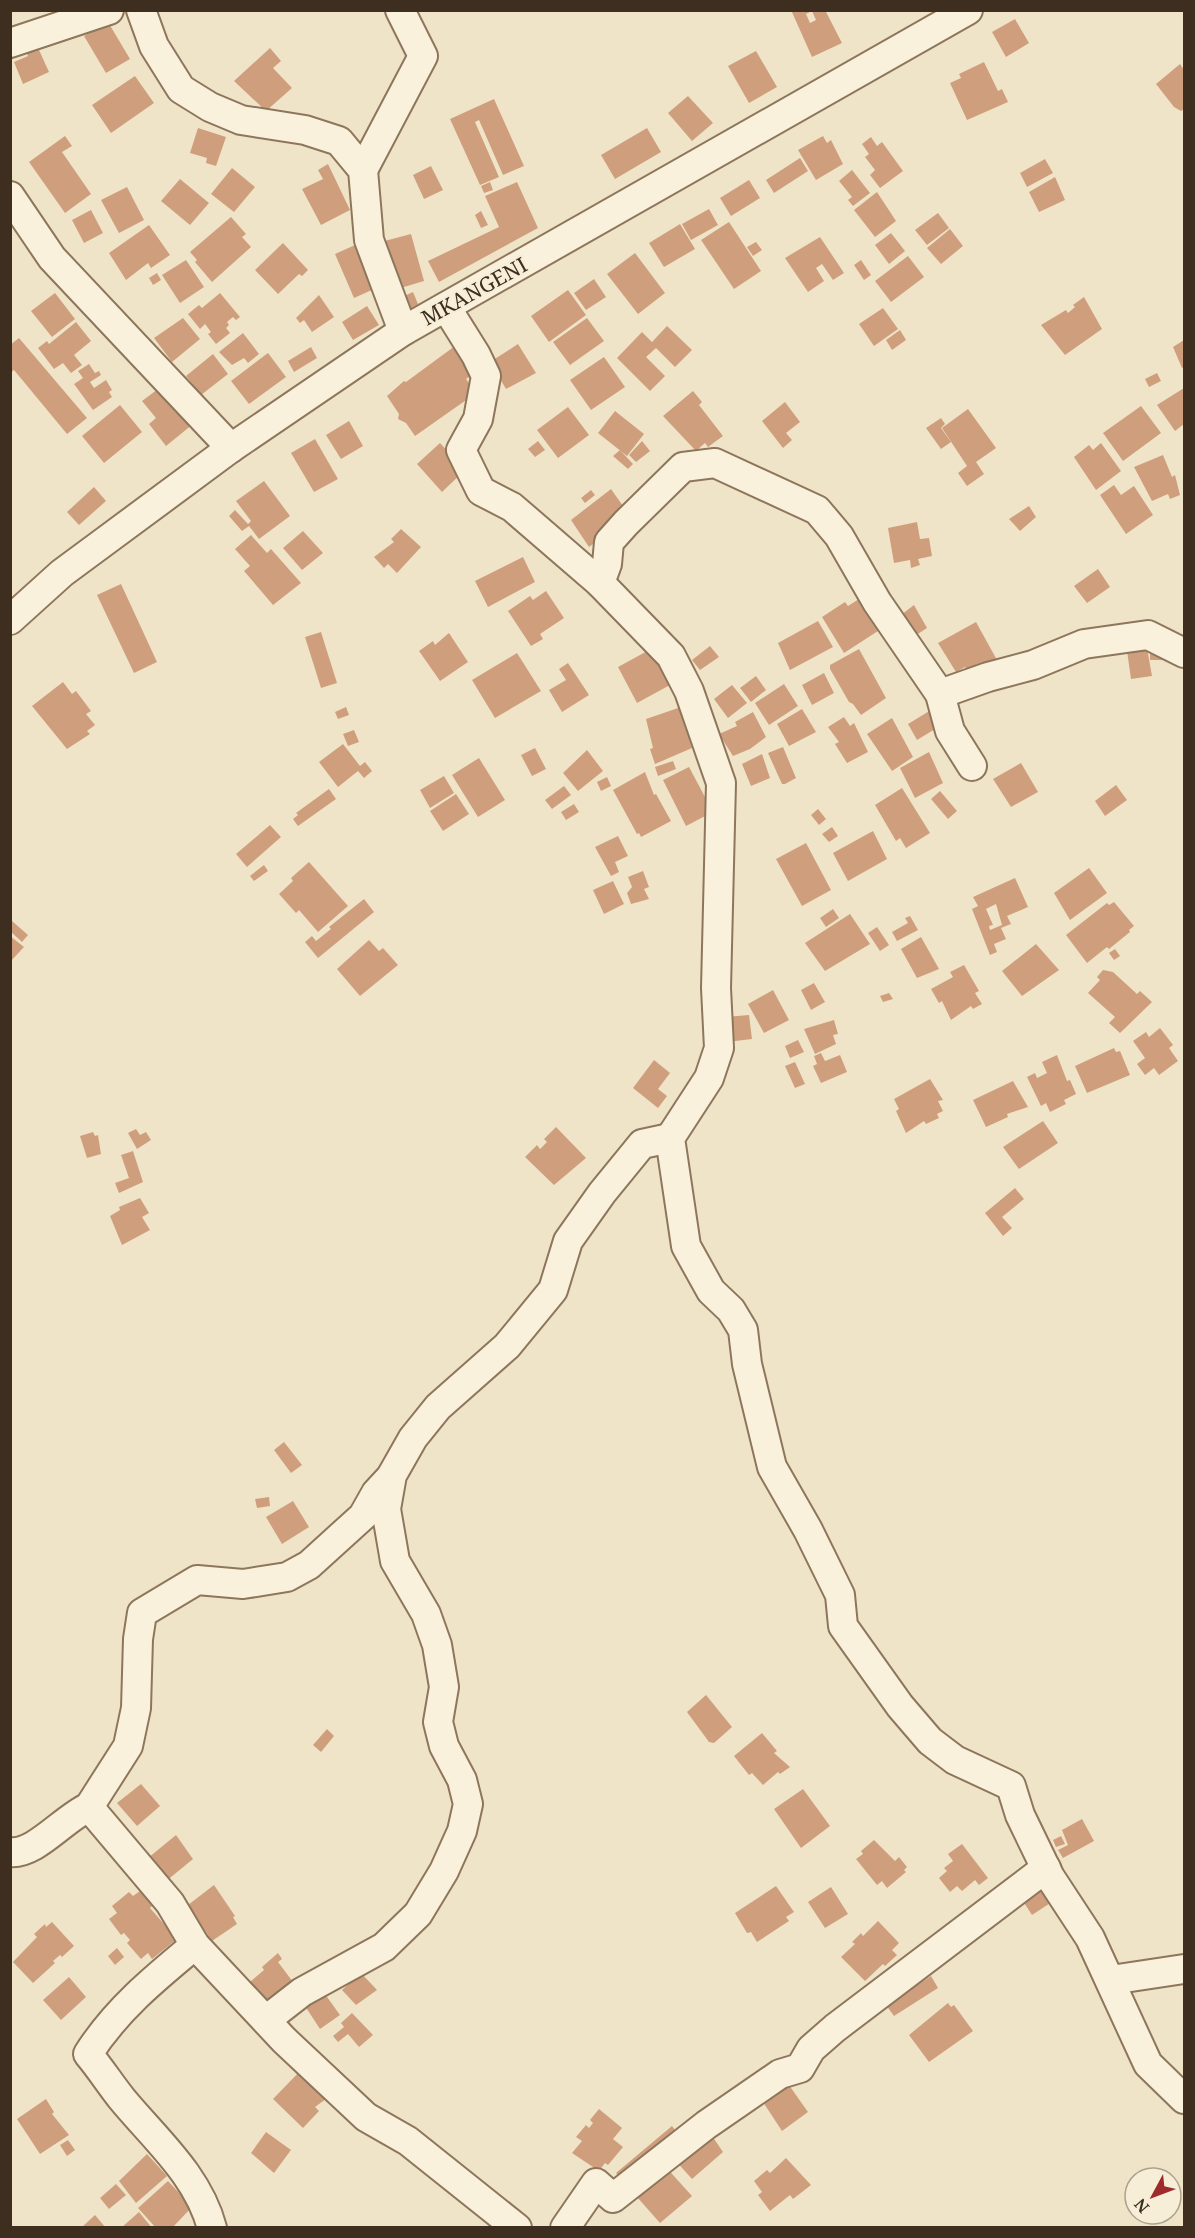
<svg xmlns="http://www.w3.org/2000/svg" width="1195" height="2238" font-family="'Noto Serif',serif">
  <rect width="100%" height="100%" fill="#f0e4c8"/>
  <g fill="#cf9f7d" fill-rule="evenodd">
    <path d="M791,10H825L842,43L812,57ZM812,11L816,20L810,23L806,14Z"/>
    <polygon points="1015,19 1029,43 1006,57 992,32"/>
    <polygon points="108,22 130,59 106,73 84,36"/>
    <polygon points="34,39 49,72 23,84 14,62 28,56 23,44"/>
    <polygon points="270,48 281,61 273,68 292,88 266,111 234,81"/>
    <polygon points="756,51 777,87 749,103 728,66"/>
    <polygon points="984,62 998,91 1002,89 1008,102 967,120 950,83 961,78 959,74"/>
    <polygon points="1180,64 1184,70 1184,109 1181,111 1174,107 1156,84"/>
    <polygon points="135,76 154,103 111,133 92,105"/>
    <polygon points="688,96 713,123 692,141 668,113"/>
    <polygon points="494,99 524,166 503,175 479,120 475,122 499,177 480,185 450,119"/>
    <polygon points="198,128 226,137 216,166 206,163 207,158 190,153"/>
    <polygon points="647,128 661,152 615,179 601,155"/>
    <polygon points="65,136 72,146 62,152 91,194 65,213 29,162"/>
    <polygon points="823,136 827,143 831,140 843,164 816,180 798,150"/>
    <polygon points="871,137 877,146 882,142 903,171 880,188 870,175 875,170 865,157 869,154 862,144"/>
    <polygon points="800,158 808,171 774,193 766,180"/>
    <polygon points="1045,159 1053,173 1027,187 1020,173"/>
    <polygon points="328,164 350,210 321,225 302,189 323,179 318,170"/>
    <polygon points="431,166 443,190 424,199 413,175"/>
    <polygon points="232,168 255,187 234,212 211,194"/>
    <polygon points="852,170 870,193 853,206 848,200 852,197 839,181"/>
    <polygon points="1055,177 1065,200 1039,212 1029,192"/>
    <polygon points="180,179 209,203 190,225 161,201"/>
    <polygon points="749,180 760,198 731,216 720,198"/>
    <polygon points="490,182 493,190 484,193 481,186"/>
    <polygon points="517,182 538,228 439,282 428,261 499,227 485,196"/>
    <polygon points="127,187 144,220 119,233 101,200"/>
    <polygon points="877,192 896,221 875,237 854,210"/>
    <polygon points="709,209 718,225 691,240 682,224"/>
    <polygon points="91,210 103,233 84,243 72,220"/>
    <polygon points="481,211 488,225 481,228 475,215"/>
    <polygon points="938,213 949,228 927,245 915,230"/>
    <polygon points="231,217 246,234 242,237 251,247 212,282 195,262 197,260 190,252"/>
    <polygon points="729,222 761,271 734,289 701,240"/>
    <polygon points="680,224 695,249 664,267 649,243"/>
    <polygon points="149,225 170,255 151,268 148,263 126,280 109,253"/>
    <polygon points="950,229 963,246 941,264 927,248"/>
    <polygon points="891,233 905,251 889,264 875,245"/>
    <polygon points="411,234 424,281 394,290 377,243"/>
    <polygon points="820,237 844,273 833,280 822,264 816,268 824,281 808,292 785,258"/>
    <polygon points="364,241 383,285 354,298 335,254"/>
    <polygon points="756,242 762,250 753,256 747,247"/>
    <polygon points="283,243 308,270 302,276 299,274 278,294 255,270"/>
    <polygon points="635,253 665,293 638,314 607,274"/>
    <polygon points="908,256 924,277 891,302 875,281"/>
    <polygon points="186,260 204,287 180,303 162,275"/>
    <polygon points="861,260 871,275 864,280 854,265"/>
    <polygon points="157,273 161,280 153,285 149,278"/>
    <polygon points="594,279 606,297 586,310 574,293"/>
    <polygon points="568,290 586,315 549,342 531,316"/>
    <polygon points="413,292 418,304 406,311 400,298"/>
    <polygon points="55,293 75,319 52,337 31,311"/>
    <polygon points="220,293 240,317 236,320 233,317 227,322 229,325 226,328 230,333 216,344 208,334 211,332 205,324 200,329 188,314 199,305 202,308"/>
    <polygon points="319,295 334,317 312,332 304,320 300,323 296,318"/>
    <polygon points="1084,297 1102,329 1065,355 1041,325 1066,310 1068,313 1075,307 1073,305"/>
    <polygon points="367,306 379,325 353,340 342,322"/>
    <polygon points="883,308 898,329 874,346 859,324"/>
    <polygon points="183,318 200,339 172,362 154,338"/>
    <polygon points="587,318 604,341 570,365 553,342"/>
    <polygon points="76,322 91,341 74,355 82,365 71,373 63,363 54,369 38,348 47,341 49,344"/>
    <polygon points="667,326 692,350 675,367 656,348 646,357 665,376 650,391 617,358 642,332 652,342"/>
    <polygon points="900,330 906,340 892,350 886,340"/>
    <polygon points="243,333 259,354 248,363 244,358 232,365 219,352"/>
    <polygon points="19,338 87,418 67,434 14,370 10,373 10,345"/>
    <polygon points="1184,340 1184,367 1182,368 1173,347"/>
    <polygon points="459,343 479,370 466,379 473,389 472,392 467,397 469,398 415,436 406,423 398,419 399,414 387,396 404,381 406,382"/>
    <polygon points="518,344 536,373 506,389 490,362"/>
    <polygon points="311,347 317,358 294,372 288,361"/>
    <polygon points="268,353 286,377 249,404 231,381"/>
    <polygon points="213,354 228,374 201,395 186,376"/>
    <polygon points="604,357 625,387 591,410 570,380"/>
    <polygon points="89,364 95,373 99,371 101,375 90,382 94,388 106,380 112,390 109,392 112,397 93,410 74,384 83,378 78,371"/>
    <polygon points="1157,373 1161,381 1149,387 1145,379"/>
    <polygon points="166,383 198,420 166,446 149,424 156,418 142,401"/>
    <polygon points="1184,388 1184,424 1175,431 1157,405"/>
    <polygon points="693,391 702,402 699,405 723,436 708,447 705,443 696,451 663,416"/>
    <polygon points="785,402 800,422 786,433 792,440 783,448 762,421"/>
    <polygon points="120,405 142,432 104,463 82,436"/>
    <polygon points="1141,406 1161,433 1123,461 1103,433"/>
    <polygon points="568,407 589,435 558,458 537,430"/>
    <polygon points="968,409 996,448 976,462 984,474 967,486 958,473 967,466 942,428"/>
    <polygon points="615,411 644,434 627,456 598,433"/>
    <polygon points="941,418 945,424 941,428 951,442 941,449 926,428"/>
    <polygon points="349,421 363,446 341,459 326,435"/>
    <polygon points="315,439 338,479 314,492 291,453"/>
    <polygon points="538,441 545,450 535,457 528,449"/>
    <polygon points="642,441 650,451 636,462 629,455"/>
    <polygon points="440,443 465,470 442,492 417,464"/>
    <polygon points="1101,443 1121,471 1096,490 1074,457 1089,445 1093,450"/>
    <polygon points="620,450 633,464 628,469 613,456"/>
    <polygon points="1163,455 1172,477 1175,475 1180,495 1170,499 1168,494 1152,501 1134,467"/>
    <polygon points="264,481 290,516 259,539 249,526 242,531 229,516 235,510 248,524 251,521 236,501"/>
    <polygon points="1114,485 1121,495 1134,486 1153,515 1126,534 1100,495"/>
    <polygon points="94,487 106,501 79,525 67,512"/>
    <polygon points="611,489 623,506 618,510 625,520 589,547 571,520"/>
    <polygon points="591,490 595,495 585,503 581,498"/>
    <polygon points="1029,506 1036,517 1020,531 1009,519"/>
    <polygon points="917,522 920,539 929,538 932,556 918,559 920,565 911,568 910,560 894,563 888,528"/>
    <polygon points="401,529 421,547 397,573 388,564 384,568 374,557 394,542 391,539"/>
    <polygon points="303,531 323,553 302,570 283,548"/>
    <polygon points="251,535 267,553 271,549 301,583 273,605 244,571 250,566 235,549"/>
    <polygon points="523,557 535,582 488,607 475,581"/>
    <polygon points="1098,569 1110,587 1087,603 1074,586"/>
    <polygon points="121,584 157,662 134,673 97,595"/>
    <polygon points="546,591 564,618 540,634 543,639 531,646 508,611 530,596 533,600"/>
    <polygon points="859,599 878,631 844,653 822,617 845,602 848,606"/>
    <polygon points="914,605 927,628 910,639 897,618"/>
    <polygon points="818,621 833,647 790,670 778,643"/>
    <polygon points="976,622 997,660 981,669 977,664 968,671 965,667 956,672 938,643"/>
    <polygon points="321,632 337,683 321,688 305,637"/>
    <polygon points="449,633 468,662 440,681 419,651 433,641 435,645"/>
    <polygon points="710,646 719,657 700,670 692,660"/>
    <polygon points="1147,648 1152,676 1131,679 1127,651"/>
    <polygon points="651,649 670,685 637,703 618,667"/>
    <polygon points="859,649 886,698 861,715 853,704 849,702 830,669 830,665"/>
    <polygon points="517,653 541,691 495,718 472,680"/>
    <rect x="1150" y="653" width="13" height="7"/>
    <polygon points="568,663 589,695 562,712 549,690 566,680 559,669"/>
    <polygon points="824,673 834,693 812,705 802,685"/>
    <polygon points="756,676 766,690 751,702 740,688"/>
    <polygon points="63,682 72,694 76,691 91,711 86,714 95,725 87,731 90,734 67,749 32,706"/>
    <polygon points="784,684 798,706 769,725 755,703"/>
    <polygon points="732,685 747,703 728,718 714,699"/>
    <polygon points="684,706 695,737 689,739 692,748 655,764 650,749 653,748 646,719"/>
    <polygon points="346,707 349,715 338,719 335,712"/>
    <polygon points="802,709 816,732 789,746 777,724"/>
    <polygon points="931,710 940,726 917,740 908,724"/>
    <polygon points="753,712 766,737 750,749 733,756 719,734 737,726 735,722"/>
    <polygon points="844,717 850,726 854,723 868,752 847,763 835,744 839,742 828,727"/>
    <polygon points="892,718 913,757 892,771 867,734"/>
    <polygon points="354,730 359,742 348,746 343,734"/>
    <polygon points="343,744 360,766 365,762 372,771 364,778 358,771 338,787 319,762"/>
    <polygon points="783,747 796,778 785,784 782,784 768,753"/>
    <polygon points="535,748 546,769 532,776 521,755"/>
    <polygon points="587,750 603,771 578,791 563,773"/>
    <polygon points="929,752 943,783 915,798 900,768"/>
    <polygon points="762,754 770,778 751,786 742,764"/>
    <polygon points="479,758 505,800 478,817 452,775"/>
    <polygon points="673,761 676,769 658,776 655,767"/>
    <polygon points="1021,763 1038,792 1011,807 993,779"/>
    <polygon points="689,767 713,812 686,826 663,780"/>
    <polygon points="645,772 654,795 656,794 671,821 641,837 639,833 637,834 613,790"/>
    <polygon points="444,776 454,793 430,808 420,790"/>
    <polygon points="607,777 611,786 601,791 597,782"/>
    <polygon points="1116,785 1127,800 1105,816 1095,801"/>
    <polygon points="564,786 571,795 552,809 545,800"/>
    <polygon points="902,788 930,833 906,848 900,838 896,841 875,805"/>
    <polygon points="329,789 336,799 298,826 293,819 298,815 296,813"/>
    <polygon points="940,791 957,811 948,819 931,799"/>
    <polygon points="456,794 469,814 443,831 430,811"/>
    <polygon points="574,804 579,812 566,820 561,812"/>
    <polygon points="818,809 826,819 819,825 811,815"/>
    <polygon points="270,825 281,837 247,867 236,854"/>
    <polygon points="832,827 838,836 829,842 822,834"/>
    <polygon points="873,831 887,859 848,881 833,853"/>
    <polygon points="618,836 628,856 615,862 619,872 611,876 595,847"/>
    <polygon points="806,843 831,890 802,906 776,859"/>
    <polygon points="309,862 348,906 318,932 299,910 296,913 279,894 293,881 291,878"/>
    <polygon points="264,865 268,871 254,881 250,876"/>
    <polygon points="1089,868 1107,893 1070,920 1054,893"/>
    <polygon points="643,871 649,887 644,889 649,899 631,904 627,893 632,887 628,877"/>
    <path d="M1015,878L1028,907L1007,916L1011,924L1001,928L1006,939L994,944L997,952L990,955L972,909L978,906L973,897ZM996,904L1002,925L990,930L989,926L993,925L986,909Z"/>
    <polygon points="613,881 624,904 604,914 593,890"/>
    <polygon points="364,899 374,912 318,958 305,942 312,936 316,941 331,929 329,927"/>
    <polygon points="1114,902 1134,926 1129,930 1130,932 1109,949 1107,947 1087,963 1066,935 1107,903 1109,905"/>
    <polygon points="833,909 839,918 826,927 820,918"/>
    <polygon points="850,914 870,944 825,971 805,943"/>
    <polygon points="910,916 918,930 897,941 892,932 908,923 905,918"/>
    <polygon points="12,921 28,935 22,942 10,931"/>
    <polygon points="877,927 889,945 880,951 868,933"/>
    <polygon points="10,936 24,947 10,962"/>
    <polygon points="921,937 939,969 917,978 901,949"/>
    <polygon points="369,940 379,951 383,948 398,965 360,996 337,969"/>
    <polygon points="1036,944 1059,970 1022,996 1002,971"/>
    <polygon points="1115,949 1120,956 1114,960 1109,953"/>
    <polygon points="964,965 979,991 975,993 982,1004 973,1009 971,1006 951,1020 942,1001 939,1003 931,989 953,977 950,972"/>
    <polygon points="1103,970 1113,972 1137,994 1140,991 1152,1002 1120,1033 1109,1023 1115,1017 1088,993 1100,980 1097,977"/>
    <polygon points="814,983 825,1002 811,1010 801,990"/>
    <polygon points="773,990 789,1020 764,1033 748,1004"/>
    <polygon points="889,993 893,999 883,1002 880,996"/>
    <polygon points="749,1015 752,1039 727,1042 725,1017"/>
    <polygon points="834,1020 838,1034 833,1035 836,1044 815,1054 804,1029"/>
    <polygon points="1160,1028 1173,1045 1169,1048 1178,1061 1159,1075 1154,1068 1145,1075 1137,1064 1145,1058 1133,1041 1146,1032 1149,1037"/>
    <polygon points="798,1040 804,1052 790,1058 785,1046"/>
    <polygon points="1114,1048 1116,1052 1120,1051 1130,1075 1087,1093 1075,1066"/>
    <polygon points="821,1053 825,1061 840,1055 847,1072 821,1083 813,1066 817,1064 814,1056"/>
    <polygon points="1057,1055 1067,1081 1070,1080 1076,1094 1064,1100 1066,1104 1050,1112 1046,1103 1041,1106 1027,1077 1035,1073 1037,1078 1047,1073 1042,1062"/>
    <polygon points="654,1060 670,1073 658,1089 667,1096 658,1108 633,1088"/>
    <polygon points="795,1062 805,1084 795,1088 785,1066"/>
    <polygon points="930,1079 943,1100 938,1101 943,1111 937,1114 939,1118 926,1124 924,1121 906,1133 896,1111 899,1109 894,1099"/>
    <polygon points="1013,1081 1028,1107 1007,1114 1008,1117 986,1127 973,1100"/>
    <polygon points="1043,1121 1058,1143 1019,1169 1003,1147"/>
    <polygon points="556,1127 586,1158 554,1185 525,1157 537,1145 540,1149 547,1142 544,1139"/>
    <polygon points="136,1129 140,1135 146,1132 151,1140 137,1149 128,1133"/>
    <polygon points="93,1132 95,1136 98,1135 101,1154 87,1158 80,1136"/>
    <polygon points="133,1151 143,1182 119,1193 115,1183 129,1178 121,1155"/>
    <polygon points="1015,1188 1024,1199 1002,1217 1012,1228 1003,1236 985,1213"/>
    <polygon points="140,1198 149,1213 142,1217 150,1230 122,1245 110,1216 120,1210 119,1207"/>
    <polygon points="284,1442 302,1465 291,1473 274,1450"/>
    <polygon points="269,1497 270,1506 257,1508 255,1499"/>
    <polygon points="293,1501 309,1527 282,1544 266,1517"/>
    <polygon points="706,1695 732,1727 714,1743 709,1742 687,1712"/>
    <polygon points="327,1729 334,1736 321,1752 313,1745"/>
    <polygon points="762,1733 777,1751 774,1753 790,1767 780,1774 778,1772 763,1785 752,1773 749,1775 734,1756"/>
    <polygon points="141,1784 160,1806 137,1826 117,1803"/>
    <polygon points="803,1789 830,1826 801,1848 774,1809"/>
    <polygon points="1082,1819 1094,1841 1063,1858 1058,1850 1068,1845 1062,1830"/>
    <polygon points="176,1835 193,1859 165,1882 148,1858"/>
    <polygon points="1061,1836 1065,1844 1056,1847 1053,1840"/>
    <polygon points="874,1840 895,1861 899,1857 907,1867 904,1870 906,1872 887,1888 882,1881 877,1885 856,1859 863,1854 861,1851"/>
    <polygon points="962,1844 988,1878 979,1885 975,1880 962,1891 957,1886 950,1892 939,1878 947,1871 944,1868 953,1861 948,1854"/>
    <polygon points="1045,1880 1058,1898 1032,1915 1021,1898"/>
    <polygon points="214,1885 235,1916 233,1917 237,1924 212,1941 188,1905"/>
    <polygon points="776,1886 794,1912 786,1917 789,1921 757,1942 751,1932 747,1933 735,1913"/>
    <polygon points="831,1887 848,1914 825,1928 808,1902"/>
    <polygon points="140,1891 152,1906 150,1908 177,1939 152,1959 148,1953 141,1959 127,1943 130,1940 124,1933 121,1935 109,1919 117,1913 112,1906 129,1892 133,1896"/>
    <polygon points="878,1921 899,1943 892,1950 897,1955 885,1966 883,1964 865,1981 841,1957 855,1944 852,1942 861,1933 863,1936"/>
    <polygon points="52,1922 74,1946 62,1957 60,1955 53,1961 55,1963 33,1983 13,1962 37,1937 34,1934 45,1924 46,1927"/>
    <polygon points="117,1948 124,1957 115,1965 108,1956"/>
    <polygon points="278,1953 282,1959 278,1962 293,1982 267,2003 250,1982 264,1970 262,1967"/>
    <polygon points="361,1973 377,1990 356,2005 342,1990"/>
    <polygon points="931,1976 938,1988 894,2016 886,2005"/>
    <polygon points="69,1977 86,1997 61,2020 43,2000"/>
    <polygon points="322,1990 340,2015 320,2029 303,2003"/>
    <polygon points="948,2003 951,2007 954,2005 973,2031 929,2062 909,2035"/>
    <polygon points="352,2013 373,2035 359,2047 348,2034 338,2042 333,2036 344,2027 341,2023"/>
    <polygon points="302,2069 330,2096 315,2107 319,2111 303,2128 273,2099"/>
    <polygon points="784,2078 808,2112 782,2131 759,2096"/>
    <polygon points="46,2099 54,2112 52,2114 69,2135 40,2154 17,2119"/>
    <polygon points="599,2109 622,2128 613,2139 623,2147 608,2165 605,2163 599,2171 572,2153 582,2141 576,2137 586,2125 589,2128 593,2123 590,2120"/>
    <polygon points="672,2126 682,2139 625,2184 616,2173"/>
    <polygon points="708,2130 723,2152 692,2179 674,2159"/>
    <polygon points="266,2132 291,2150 274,2173 251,2153"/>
    <polygon points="68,2140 75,2150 67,2156 60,2145"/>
    <polygon points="147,2154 167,2176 136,2203 119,2181"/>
    <polygon points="786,2158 811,2185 793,2199 790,2195 770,2211 758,2195 762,2192 754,2181 767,2170 770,2173"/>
    <polygon points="664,2165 692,2196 660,2223 637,2197 657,2181"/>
    <polygon points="168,2181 192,2207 172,2228 156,2228 138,2208"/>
    <polygon points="116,2184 126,2195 109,2209 100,2198"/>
    <polygon points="139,2212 152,2228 121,2228"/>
    <polygon points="95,2215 106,2228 81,2228"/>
  </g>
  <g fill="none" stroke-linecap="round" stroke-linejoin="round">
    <g stroke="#8d765c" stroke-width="32">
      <g id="minor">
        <polyline points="141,10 154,46 181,89 210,107 241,120 305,130 339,141 363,170 369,240 403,331"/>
        <polyline points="10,43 109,10"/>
        <polyline points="363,170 423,56 400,10"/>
        <polyline points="10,196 52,258 231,448"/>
        <polyline points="446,307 476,355 486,376 478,419 461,450 481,491 512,507 600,583 671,656 689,691 721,783 716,988 719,1048 709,1078 670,1138 686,1246 711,1291 731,1310 743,1330 747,1364 772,1467 808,1530 840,1595 843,1626 900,1706 930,1741 955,1760 1011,1786 1020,1815 1050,1877 1090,1938 1148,2064 1184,2099"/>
        <polyline points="600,583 607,564 609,542 626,523 683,467 715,463 817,510 839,536 877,602 940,694 950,731 972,766"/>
        <polyline points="10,620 62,573 108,539 231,448 403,331 968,10"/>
        <polyline points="940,694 988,677 1033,665 1084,644 1148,635 1184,653"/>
        <polyline points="89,1807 128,1746 136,1708 138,1639 142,1613 197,1580 243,1584 287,1577 309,1565 363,1516 376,1493 389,1479"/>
        <path d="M10,1852C35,1855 64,1818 89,1807L170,1903L195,1945L284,2040L366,2117L408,2141L517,2228"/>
        <path d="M195,1945C155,1978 116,2010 88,2054C100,2068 110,2084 122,2099C155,2139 198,2175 212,2228"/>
        <polyline points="1111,1980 1184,1969"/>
        <polyline points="266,2020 302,1992 384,1947 418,1914 444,1871 462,1831 468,1804 462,1780 444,1746 438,1722 444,1687 437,1645 426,1614 395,1561 386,1509 392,1475 413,1438 438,1407 507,1346 553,1290 568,1241 602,1193 642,1144 670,1138"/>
        <polyline points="565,2228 596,2183 613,2198 706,2125 780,2074 800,2068 811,2049 835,2028 1046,1868"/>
      </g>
    </g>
    <use href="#minor" stroke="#faf1dc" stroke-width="28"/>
  </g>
  <g text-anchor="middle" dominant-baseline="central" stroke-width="5" stroke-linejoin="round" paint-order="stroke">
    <g font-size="21" fill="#3d2e20" stroke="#f7eed8">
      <text transform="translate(474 291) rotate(-29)">MKANGENI</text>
    </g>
  </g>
  <rect width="1195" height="2238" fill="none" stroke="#3d2e20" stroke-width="24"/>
  <g transform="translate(1153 2196) rotate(229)"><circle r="28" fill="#f7eed8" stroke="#ada18e" stroke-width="1.5"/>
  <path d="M0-4.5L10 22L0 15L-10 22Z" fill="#9e2a2b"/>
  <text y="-9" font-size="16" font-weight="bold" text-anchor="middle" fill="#3d2e20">N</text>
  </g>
</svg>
